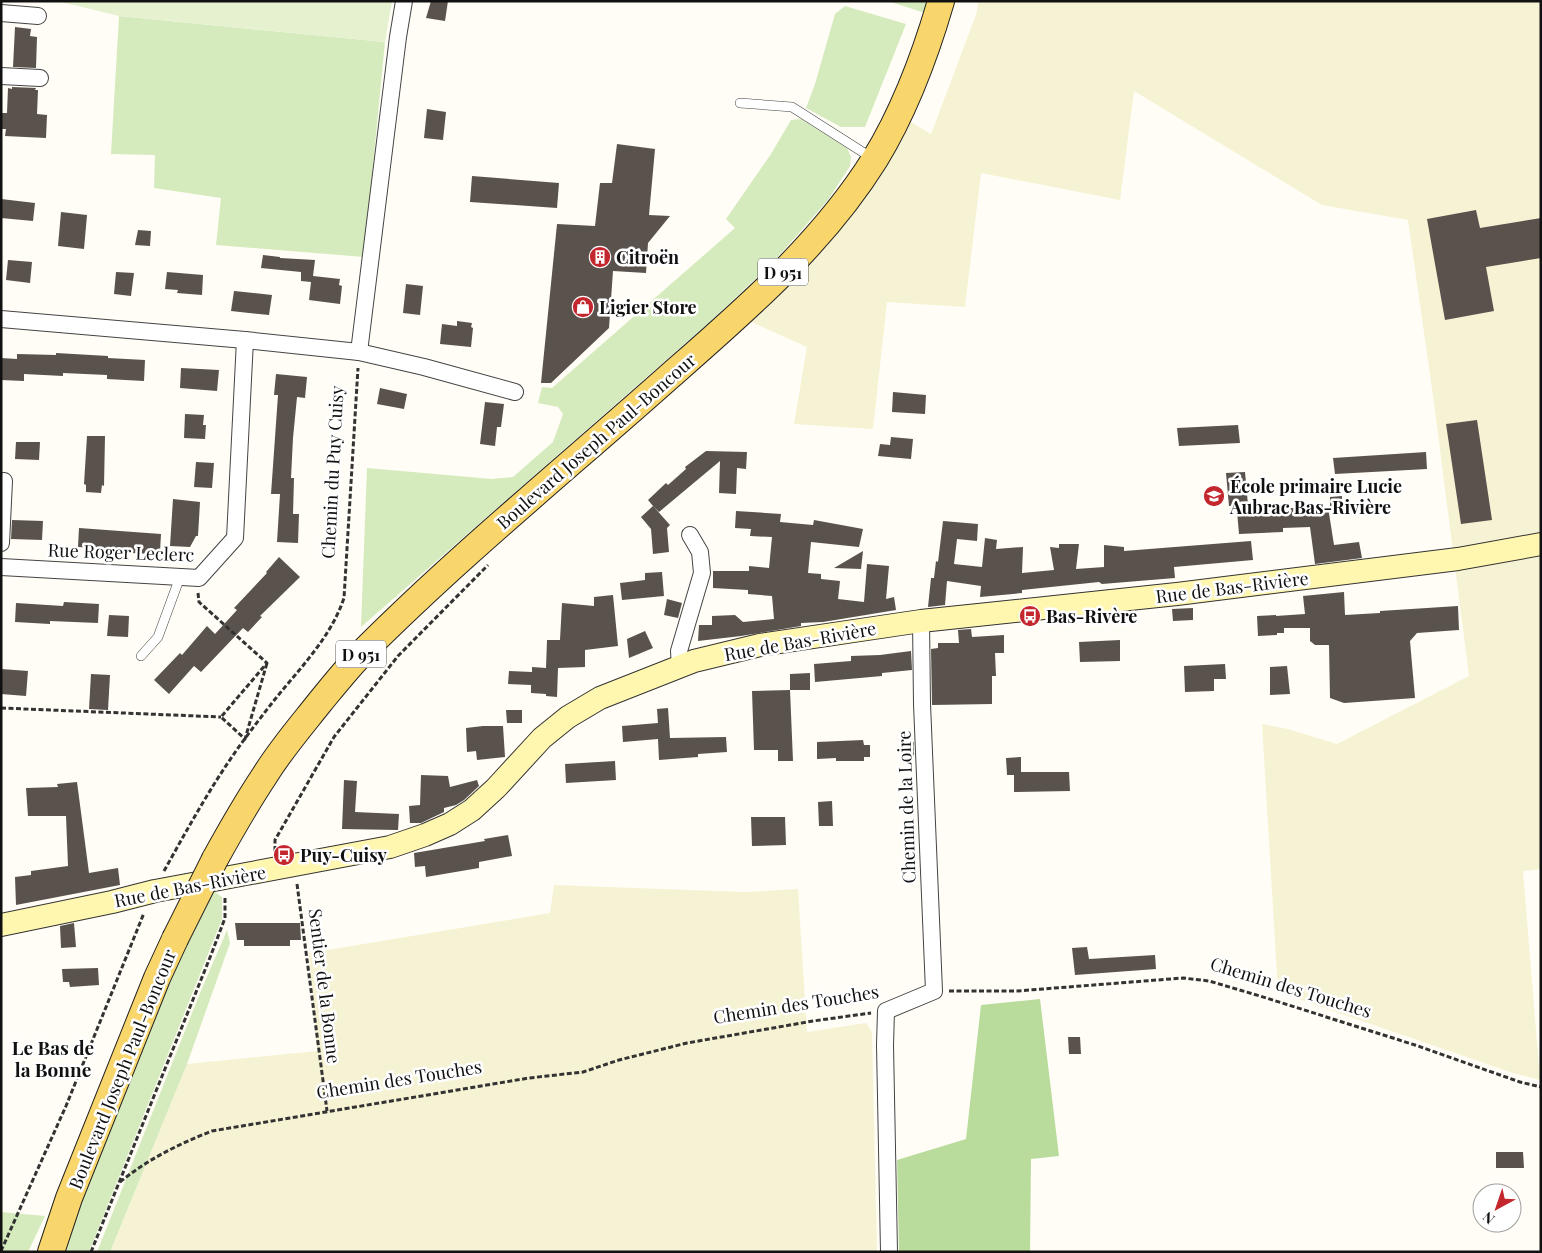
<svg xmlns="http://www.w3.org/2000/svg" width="1542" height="1253" font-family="'Playfair Display',serif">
  <rect width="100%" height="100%" fill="#fffdf5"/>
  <g fill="#f6f3d4">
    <polygon points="978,1 1541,1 1541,869 1523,871 1540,1080 1513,1073 1278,992 1262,724 1288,729 1337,744 1469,676 1434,403 1408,220 1322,205 1134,91 1120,200 981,173 965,307 887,302 873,429 794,424 807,347 747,320 909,121 931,134 977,12"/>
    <polygon points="554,885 744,892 798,889 807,1032 866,1023 872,1032 877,1252 110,1252 187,1064 317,1051 309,953 550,913"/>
  </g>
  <g fill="#d5ebbd">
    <polygon points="888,1 934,1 931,15"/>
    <polygon points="845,6 906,24 865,127 841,127 806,108 815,84 835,14"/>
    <polygon points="119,16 385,42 364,257 216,245 221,198 154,188 155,155 111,154"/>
    <polygon points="801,119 847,148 851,157 850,166 828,200 777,258 713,319 361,627 367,468 492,479 513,477 553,442 563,414 558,407 538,403 542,387 552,388 735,228 726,219 771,154 791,120"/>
    <path d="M212,890L222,897V919L89,1252H59C107,1130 155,1007 212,890Z"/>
    <polygon points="227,930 230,943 187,1064 110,1252 97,1252 200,993"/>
    <polygon points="1,1212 45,1216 28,1252 1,1252"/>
  </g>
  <polygon fill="#b9dc9c" points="1040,999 1059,1156 1031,1159 1030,1252 899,1252 897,1160 966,1139 981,1005"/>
  <polygon fill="#e6f2cf" points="57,1 392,1 385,42 119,16"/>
  <g fill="#5a524d">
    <polygon points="431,1 448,1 445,21 426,18"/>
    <polygon points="15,27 31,29 30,36 37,37 36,68 13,67"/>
    <polygon points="12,87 36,88 35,90 38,90 37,114 47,115 46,138 5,136 6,129 1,129 1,113 7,113 8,88 12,89"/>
    <polygon points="427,109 446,112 443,140 424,138"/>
    <polygon points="617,144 655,149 649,215 670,216 648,243 646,273 613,271 609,328 551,383 541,383 557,224 595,226 600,183 612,183"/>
    <polygon points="472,176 559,183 557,208 470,202"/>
    <polygon points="1,199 35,203 33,221 1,218"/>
    <polygon points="1476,210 1480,228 1541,218 1541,258 1486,267 1494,311 1445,320 1427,219"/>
    <polygon points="61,212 87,215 84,249 58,246"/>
    <polygon points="138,230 151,231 150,246 135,245"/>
    <polygon points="263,255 280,257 280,258 315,260 313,276 340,279 339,285 342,286 340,304 309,300 311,282 301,281 301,272 261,268"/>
    <polygon points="8,260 32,262 30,283 6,280"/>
    <polygon points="116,272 134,273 131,296 114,294"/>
    <polygon points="167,272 203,275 202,295 177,293 178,290 165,289"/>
    <polygon points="406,284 423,286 420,315 403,313"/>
    <polygon points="234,291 272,295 269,315 231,311"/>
    <polygon points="457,321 472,323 471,327 473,328 471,347 440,344 442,324 457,326"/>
    <polygon points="56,353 108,356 108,358 145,360 144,381 107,379 107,375 63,373 63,376 24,374 24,381 1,380 1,358 17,359 17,354 56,355"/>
    <polygon points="181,368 219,370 217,391 180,388"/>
    <polygon points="276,374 307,377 305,398 297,397 293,438 291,478 294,478 293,514 299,514 298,543 277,542 280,494 271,494 278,395 274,395"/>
    <polygon points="380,388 407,394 404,409 377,404"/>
    <polygon points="893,392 926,395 925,414 892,412"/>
    <polygon points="485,402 504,404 501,427 497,427 495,446 480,444"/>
    <polygon points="185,414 204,415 203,425 206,425 205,439 184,438"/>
    <polygon points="1477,420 1492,520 1461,524 1446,424"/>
    <polygon points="1238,425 1240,443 1179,446 1177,428"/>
    <polygon points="87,436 105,436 104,486 102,485 101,493 86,492 86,485 84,484"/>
    <polygon points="891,437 913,439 911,459 878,456 880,444 890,445"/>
    <polygon points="16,442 40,442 39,460 15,459"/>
    <polygon points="706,451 747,452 746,469 737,468 736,494 719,493 720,461 659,512 653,506 670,525 667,528 669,552 653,554 651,529 641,517 653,506 648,500 666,483 668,485 686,469 685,467"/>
    <polygon points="1426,452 1427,469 1335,474 1333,458"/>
    <polygon points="196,462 214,463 212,488 194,487"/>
    <polygon points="1245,472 1248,505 1229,506 1226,473"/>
    <polygon points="1342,496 1342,511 1330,511 1330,497"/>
    <polygon points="173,499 200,502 198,536 196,536 190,547 170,546"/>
    <polygon points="1310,507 1328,507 1334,545 1359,542 1362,558 1315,564 1310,527 1283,528 1283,532 1239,534 1237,511"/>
    <polygon points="736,511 781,514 780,522 813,525 814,520 863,529 859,547 811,542 808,573 821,574 821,579 840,581 838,599 864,602 867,564 889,566 886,599 894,597 896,610 823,622 801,623 801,626 741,636 698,641 699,625 712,625 712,616 735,615 743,622 774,619 772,596 748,594 748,590 713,588 713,571 749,571 749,566 769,568 772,537 750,536 751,529 735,528"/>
    <polygon points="12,520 43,521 42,540 11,539"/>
    <polygon points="943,521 978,524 977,541 957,539 954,564 982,567 985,538 997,540 996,549 1023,547 1022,573 1054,570 1050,547 1059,548 1059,544 1079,544 1076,569 1104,567 1104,545 1124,547 1124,551 1251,541 1253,560 1174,567 1175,578 1102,584 1099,582 1022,590 1022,593 980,597 981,586 947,581 945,605 928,607 931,578 934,578 936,561 938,562"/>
    <polygon points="79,528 161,534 160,552 152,552 152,554 131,553 131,550 78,547"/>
    <polygon points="863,551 861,569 834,568"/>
    <polygon points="279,557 300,577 260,616 262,617 248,632 243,628 201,672 194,666 169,694 154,680 180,653 182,655 207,626 215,634 237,610 234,608 267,573 266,572"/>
    <polygon points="662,572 664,596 622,600 620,583 645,580 645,573"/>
    <polygon points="1344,592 1345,615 1380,613 1380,611 1458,606 1459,630 1417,633 1410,641 1415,698 1344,703 1330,698 1329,645 1315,645 1310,641 1310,628 1284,628 1284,633 1277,633 1277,635 1258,636 1257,616 1276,615 1276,616 1305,614 1303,596"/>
    <polygon points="613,595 618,646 585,650 585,667 558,668 557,697 546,696 546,694 531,693 531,685 508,684 509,671 532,672 532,667 546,668 547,640 560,640 562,603 594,606 594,597"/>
    <polygon points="667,599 682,603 678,618 664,615"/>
    <polygon points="64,602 99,604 98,623 50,621 50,624 15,622 16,603 63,606"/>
    <polygon points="1193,608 1193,620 1173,621 1172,609"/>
    <polygon points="109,615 129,616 128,637 107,636"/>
    <polygon points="971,629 972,637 1004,635 1004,653 995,653 996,676 992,676 992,704 932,705 931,649 938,648 938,643 959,643 958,630"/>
    <polygon points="645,631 653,648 629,658 627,639"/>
    <polygon points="1120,640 1120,661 1080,662 1079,642"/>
    <polygon points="911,651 912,670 882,673 882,676 815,682 814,664 851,661 851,656 880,655"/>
    <polygon points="1225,664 1226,679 1214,679 1214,691 1185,692 1184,666"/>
    <polygon points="1287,666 1290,694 1270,695 1270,667"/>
    <polygon points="1,669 28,671 26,696 1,694"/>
    <polygon points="810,673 810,690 790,690 793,761 778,761 778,750 754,750 752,691 790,690 790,674"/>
    <polygon points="91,674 110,675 108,710 89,709"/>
    <polygon points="668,708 670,738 726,737 727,752 698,754 698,757 659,760 658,739 623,742 622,726 658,723 657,709"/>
    <polygon points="506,710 522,710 522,723 507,723"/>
    <polygon points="483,726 503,726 505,757 477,760 476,751 467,752 466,728"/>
    <polygon points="863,740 864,745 870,745 870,757 864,757 864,761 836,761 836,758 817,759 817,742"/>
    <rect x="902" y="742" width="12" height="15"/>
    <polygon points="1021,757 1021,772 1069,772 1070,791 1014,792 1014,775 1007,775 1006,758"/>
    <polygon points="615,761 616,780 566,783 565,764"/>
    <polygon points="421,775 448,776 450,787 477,780 479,786 464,800 456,805 444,808 444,812 421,823 410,823 409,806 420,805"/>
    <polygon points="344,780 357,781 355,812 399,814 398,830 342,829"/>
    <polygon points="77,782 89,873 118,868 120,885 16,905 15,877 31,875 31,871 68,866 66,816 28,816 26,788 58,787 57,784"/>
    <polygon points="832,801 833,826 819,826 818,802"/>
    <polygon points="751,817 785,817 786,845 752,846"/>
    <polygon points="508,835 512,856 479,862 479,868 426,877 425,866 415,867 414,853 485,841 484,839"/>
    <polygon points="74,923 76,947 61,948 60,926"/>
    <polygon points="235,923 300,923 301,940 290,940 290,946 244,946 244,940 237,940"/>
    <polygon points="1087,947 1089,959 1155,955 1156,969 1075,975 1072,948"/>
    <polygon points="98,968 99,985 70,987 69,982 63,982 62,969"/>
    <polygon points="1068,1037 1080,1037 1081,1054 1069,1054"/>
    <polygon points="1496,1152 1523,1152 1524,1168 1496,1168"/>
  </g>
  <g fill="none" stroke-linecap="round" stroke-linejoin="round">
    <g stroke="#444" stroke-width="10">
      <g id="lane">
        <polyline points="740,103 792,107 872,158"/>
        <polyline points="141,656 158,637 180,577"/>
      </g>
    </g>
    <g stroke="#444" stroke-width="18">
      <g id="street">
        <polyline points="1,13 38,16"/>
        <polyline points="1,76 40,78"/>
        <polyline points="1,319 245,340 359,352 424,367 515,392"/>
        <polyline points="359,352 398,37 404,1"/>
        <polyline points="1,543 4,481"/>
        <polyline points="1,567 199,578 235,538 245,340"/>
        <polyline points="680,667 679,651 702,573 700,552 690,535"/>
        <polyline points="889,1252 885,1045 886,1011 934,991 922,704 921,621"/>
      </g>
    </g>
    <g stroke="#333" stroke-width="24">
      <polyline id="secondary" points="1,925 112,902 155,891 390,847 425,835 450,824 472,810 496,788 542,738 568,717 600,698 694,661 760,645 921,621 1177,594 1458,559 1541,544"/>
    </g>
    <g stroke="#222" stroke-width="28">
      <g id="primary">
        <path d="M215,859C231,830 247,802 265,775C281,749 301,726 320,702C334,685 349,666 365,650C462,553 569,466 671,375C745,310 822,244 875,159C905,110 925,56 941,1"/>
        <polyline points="51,1252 69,1198 157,978 175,939"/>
      </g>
    </g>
    <g stroke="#333" stroke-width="3" stroke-dasharray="5 2.5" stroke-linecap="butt">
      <polyline points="198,593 199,602 267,663 221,717 245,739 267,663"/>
      <polyline points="1,708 221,717"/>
      <polyline points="275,851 275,840 334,737 398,656 488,565"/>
      <path d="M164,871C188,828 212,784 241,744C252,729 264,713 276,698C301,667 331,637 344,598L358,368"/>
      <polyline points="297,884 327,1111"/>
      <polyline points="949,991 1017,991 1183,978 1209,981 1260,996 1415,1045 1520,1082 1541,1087"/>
      <path d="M120,1182C148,1159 179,1144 212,1131L529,1078L583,1072L619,1060L687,1043L813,1021L871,1013"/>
      <polyline points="1,1251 66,1106 144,913"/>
      <polyline points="91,1252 211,955 225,918 225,896"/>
    </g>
    <use href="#lane" stroke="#fff" stroke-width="9"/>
    <use href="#street" stroke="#fff" stroke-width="16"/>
    <use href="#secondary" stroke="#fff6b0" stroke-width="22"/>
    <use href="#primary" stroke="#f9d66b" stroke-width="26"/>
    <g stroke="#222" stroke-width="28" stroke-linecap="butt">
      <polyline id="primary-bridge" points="175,939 215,859"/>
    </g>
    <use href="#primary-bridge" stroke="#f9d66b" stroke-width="26"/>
  </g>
  <defs>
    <g id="building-disc" transform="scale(1.125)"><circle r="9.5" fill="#c4262e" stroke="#fff"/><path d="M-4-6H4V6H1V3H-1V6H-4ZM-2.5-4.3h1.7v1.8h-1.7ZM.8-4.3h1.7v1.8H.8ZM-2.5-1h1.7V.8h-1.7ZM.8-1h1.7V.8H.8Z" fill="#fff"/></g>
    <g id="shop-disc" transform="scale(1.125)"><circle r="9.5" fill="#c4262e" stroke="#fff"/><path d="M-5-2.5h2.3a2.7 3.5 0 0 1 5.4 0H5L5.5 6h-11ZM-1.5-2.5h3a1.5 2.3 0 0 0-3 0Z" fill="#fff"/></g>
    <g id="school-disc" transform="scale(1.125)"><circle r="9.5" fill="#c4262e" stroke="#fff"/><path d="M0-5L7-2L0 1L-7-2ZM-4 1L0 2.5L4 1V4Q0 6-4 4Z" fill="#fff"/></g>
    <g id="bus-disc" transform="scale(1.125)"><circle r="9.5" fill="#c4262e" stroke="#fff"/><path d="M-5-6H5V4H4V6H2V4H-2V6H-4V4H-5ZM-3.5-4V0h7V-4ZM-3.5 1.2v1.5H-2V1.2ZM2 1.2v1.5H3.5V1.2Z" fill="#fff"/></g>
  </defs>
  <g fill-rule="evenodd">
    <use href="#building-disc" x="600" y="257"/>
    <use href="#shop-disc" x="583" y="307"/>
    <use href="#school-disc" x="1214" y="496"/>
    <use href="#bus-disc" x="1030" y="616"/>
    <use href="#bus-disc" x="284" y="855"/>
  </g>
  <g text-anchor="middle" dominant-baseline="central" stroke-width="5" stroke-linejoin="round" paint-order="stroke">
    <g fill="#fff" stroke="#585858" stroke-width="1">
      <rect x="758" y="258.5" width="50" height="27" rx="4"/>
      <rect x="336" y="640.5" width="50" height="27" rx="4"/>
    </g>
    <g font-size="16" font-weight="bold" fill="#111">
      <text x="783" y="272">D 951</text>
      <text x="361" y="654">D 951</text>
    </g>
    <g font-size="18" font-weight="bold" fill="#111" stroke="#fff" text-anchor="start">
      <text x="616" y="257">Citroën</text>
      <text x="599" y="307">Ligier Store</text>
      <text x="1230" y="486">École primaire Lucie<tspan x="1230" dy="21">Aubrac Bas-Rivière</tspan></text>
      <text x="1046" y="616">Bas-Rivère</text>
      <text x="300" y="855">Puy-Cuisy</text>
    </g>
    <g font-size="18" fill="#111" stroke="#fff">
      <text transform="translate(596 441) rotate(-41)">Boulevard Joseph Paul-Boncour</text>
      <text transform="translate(332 472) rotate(-87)">Chemin du Puy Cuisy</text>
      <text transform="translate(121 552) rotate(2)">Rue Roger Leclerc</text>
      <text transform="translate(1232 587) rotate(-7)">Rue de Bas-Rivière</text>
      <text transform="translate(800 641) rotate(-10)">Rue de Bas-Rivière</text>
      <text transform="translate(906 807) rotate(-92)">Chemin de la Loire</text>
      <text transform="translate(190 886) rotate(-11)">Rue de Bas-Rivière</text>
      <text transform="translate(325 986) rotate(83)">Sentier de la Bonne</text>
      <text transform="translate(1291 987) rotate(17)">Chemin des Touches</text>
      <text transform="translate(796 1004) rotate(-9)">Chemin des Touches</text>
      <text transform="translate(122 1069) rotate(-68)">Boulevard Joseph Paul-Boncour</text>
      <text transform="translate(399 1079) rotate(-9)">Chemin des Touches</text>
    </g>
    <g font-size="19" font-weight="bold" fill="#111" stroke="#fff">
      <text x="53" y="1047">Le Bas de<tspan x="53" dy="22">la Bonne</tspan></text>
    </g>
  </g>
  <rect width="1542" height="1253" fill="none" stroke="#111111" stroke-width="5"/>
  <g transform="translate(1497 1208) rotate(220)"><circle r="24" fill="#ffffff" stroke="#a0a0a0"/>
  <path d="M0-4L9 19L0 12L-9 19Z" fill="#c4262e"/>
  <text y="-8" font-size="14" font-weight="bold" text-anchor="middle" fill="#111111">N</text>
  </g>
</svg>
